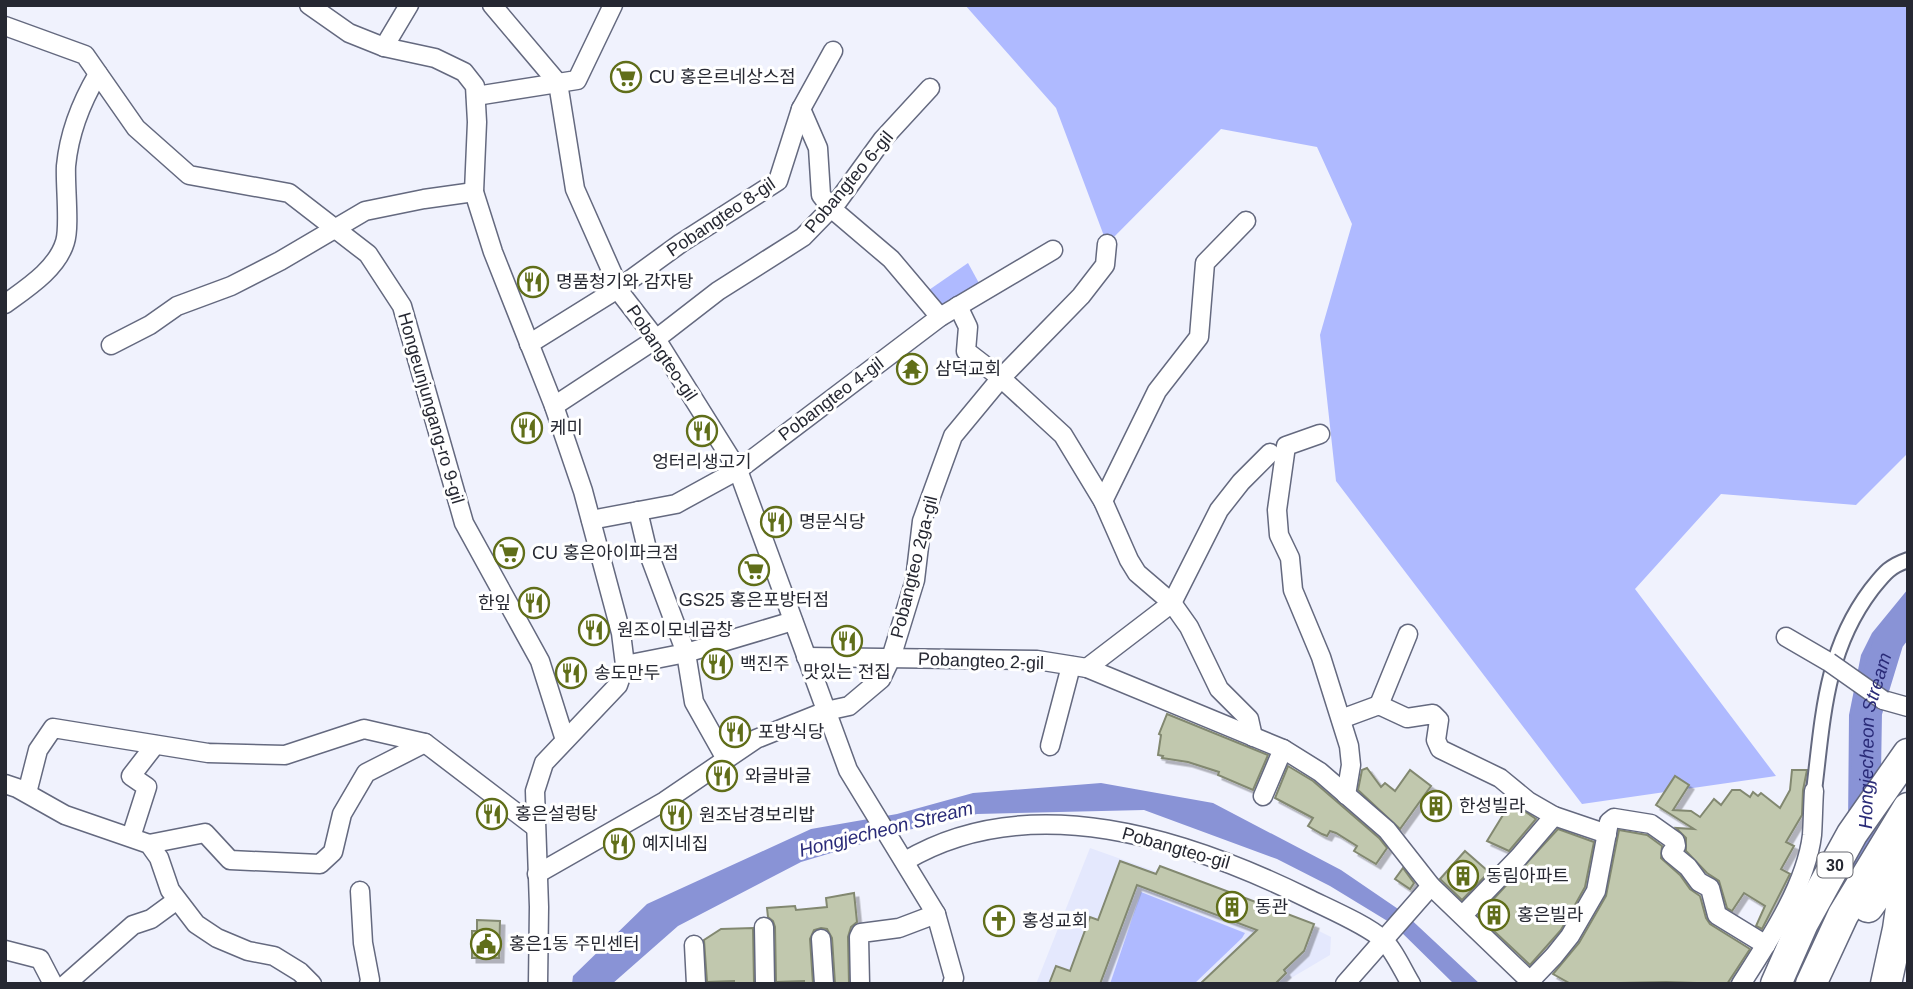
<svg xmlns="http://www.w3.org/2000/svg" width="1913" height="989" font-family="Helvetica,'Noto Sans KR',sans-serif">
  <defs>
    <filter id="shadow"><feDropShadow dx="4.5" dy="4.5" stdDeviation="0" flood-color="#0004"/></filter>
  </defs>
  <rect width="100%" height="100%" fill="#f0f2fd"/>
  <polygon fill="#e4e8fd" points="1090,848 1307,925 1331,937 1330,955 1281,984 1036,984"/>
  <g fill="#afbaff">
    <polygon points="965,5 1908,5 1908,453 1856,505 1721,494 1635,589 1776,776 1582,804 1336,481 1320,335 1352,224 1317,147 1221,129 1107,244 1056,108"/>
    <polygon points="968,263 980,285 942,309 926,292"/>
    <polygon points="1141,892 1245,933 1242,938 1194,984 1110,984"/>
  </g>
  <g fill="#8993d6">
    <polygon points="1908,589 1908,625 1893,644 1867,712 1865,836 1816,950 1796,984 1776,984 1848,827 1849,715 1861,655 1872,633"/>
    <polygon points="1101,783 1213,803 1341,870 1404,913 1480,984 1454,984 1394,925 1330,886 1277,859 1144,810 977,814 908,830 801,862 678,926 612,984 572,984 573,976 647,904 811,829 897,814 973,793"/>
  </g>
  <g fill="none" stroke-linecap="round" stroke-linejoin="round">
    <path stroke="#8993d6" stroke-width="30" id="s1" d="M1794,984L1816,950L1865,836L1867,712L1889,640L1908,615"/>
  </g>
  <g fill="#c1c8ae" stroke="#828870" stroke-width="2" filter="url(#shadow)">
    <polygon points="1167,714 1268,755 1253,790 1218,775 1219,772 1188,762 1162,758 1163,756 1158,755 1161,735 1159,734"/>
    <polygon points="1288,766 1313,781 1379,838 1387,848 1376,864 1354,851 1357,846 1336,833 1330,831 1327,836 1322,834 1308,826 1313,818 1275,798"/>
    <polygon points="1367,768 1381,787 1385,783 1395,791 1410,770 1431,786 1400,829 1358,790 1362,770"/>
    <polygon points="1792,770 1807,770 1803,790 1802,815 1786,842 1794,846 1781,869 1790,874 1762,929 1756,926 1765,906 1744,893 1732,911 1727,908 1719,881 1707,873 1686,851 1686,838 1676,828 1694,829 1656,805 1675,776 1689,785 1673,810 1691,811 1700,817 1714,799 1721,805 1732,790 1740,790 1750,797 1753,792 1758,796 1761,793 1780,808 1790,790"/>
    <polygon points="1511,802 1536,819 1509,851 1487,841"/>
    <polygon points="1558,829 1594,842 1585,887 1561,930 1530,965 1478,916"/>
    <polygon points="1619,830 1647,835 1662,846 1661,858 1680,875 1690,889 1700,896 1706,918 1710,924 1750,949 1727,984 1666,982 1571,984 1553,974 1579,943 1606,896"/>
    <polygon points="1465,851 1489,872 1462,900 1440,879"/>
    <polygon points="1120,861 1156,874 1160,866 1314,924 1304,951 1284,970 1286,973 1275,984 1200,984 1257,930 1137,885 1100,984 1049,984 1056,966 1070,971 1090,917 1098,920"/>
    <polygon points="1403,868 1414,883 1410,889 1395,879"/>
    <polygon points="854,893 857,922 851,927 848,937 849,984 835,984 832,938 827,929 821,928 814,930 810,939 813,984 804,984 804,981 776,982 775,927 773,921 768,917 767,908 795,906 796,910 827,907 826,898"/>
    <polygon points="477,920 500,921 499,958 472,958 472,931 477,931"/>
    <polygon points="753,928 754,983 734,984 734,981 707,982 704,940 721,929"/>
  </g>
  <g fill="none" stroke-linecap="round" stroke-linejoin="round">
    <g stroke="#64697f" stroke-width="18">
      <path id="pedestrian" d="M1814,791C1823,718 1825,651 1871,590C1884,574 1888,567 1908,560"/>
    </g>
    <g stroke="#64697f" stroke-width="21">
      <g id="minor">
        <polyline points="309,5 349,33 384,47 435,58 464,72 475,86 477,122 474,192 493,252 554,406 583,491 621,633 625,665 618,685 544,763 535,791 539,907 538,984"/>
        <polyline points="492,5 558,83 575,189 622,295 656,339 738,470 848,770 936,914 954,978 952,984"/>
        <polyline points="5,26 85,55 136,128 189,175 289,193 368,254 402,306 464,523 540,661 565,740"/>
        <polyline points="384,47 409,5"/>
        <polyline points="476,96 577,80 613,5"/>
        <polyline points="801,109 818,148 821,195 831,208 891,259 940,317"/>
        <path d="M5,304C27,288 57,269 65,242C70,227 65,185 66,166C69,134 82,101 98,74"/>
        <polyline points="958,306 968,327 966,351 1001,378 1063,435 1103,501 1129,560 1137,573 1172,603 1189,627 1219,689 1249,719 1253,737"/>
        <polyline points="529,344 619,288 681,243 778,181 801,109 833,51"/>
        <polyline points="111,345 150,325 177,306 231,286 280,261 365,211 424,199 474,192"/>
        <polyline points="554,406 656,339 718,291 803,237 838,201 883,139 930,88"/>
        <polyline points="1320,434 1286,446 1277,510 1279,535 1290,558 1293,590 1321,657 1349,746 1351,765 1346,795"/>
        <polyline points="1103,501 1157,391 1199,337 1205,263 1246,221"/>
        <polyline points="638,511 647,549 686,653 694,702 726,759"/>
        <polyline points="591,520 676,504 738,470 940,317 1053,250"/>
        <polyline points="1786,637 1829,662"/>
        <polyline points="806,657 1037,660 1087,668 1283,749 1320,772 1387,830 1431,886 1533,984"/>
        <polyline points="625,665 686,653 793,621"/>
        <polyline points="1087,668 1172,603 1219,510 1241,482 1270,453"/>
        <polyline points="1883,700 1908,707"/>
        <polyline points="1379,705 1408,634"/>
        <polyline points="1341,719 1379,705 1407,718 1433,714 1439,720 1436,740 1440,749 1500,778 1528,801 1554,816 1607,834"/>
        <polyline points="1050,746 1071,666"/>
        <polyline points="5,784 17,788 65,815 149,844 159,858 170,890 196,924 217,938 248,951 274,956 300,972 312,984"/>
        <polyline points="27,793 38,750 53,728 208,753 285,755 364,729 425,743 535,827"/>
        <polyline points="1263,796 1283,749"/>
        <polyline points="131,837 147,787 131,776 155,745"/>
        <polyline points="149,844 205,833 230,860 320,864 333,852 342,814 366,773 425,743"/>
        <path d="M905,861C1030,787 1187,839 1307,898C1327,908 1367,925 1382,939C1393,948 1403,971 1411,984"/>
        <polyline points="537,874 665,801 756,739 826,711 849,706 881,679 891,658 915,580 922,521 953,436 1001,378 1081,296 1105,265 1107,244"/>
        <polyline points="360,891 363,943 370,980 369,984"/>
        <polyline points="1463,915 1519,857 1554,816"/>
        <polyline points="764,927 765,984"/>
        <polyline points="821,939 824,984"/>
        <polyline points="694,945 696,984"/>
        <polyline points="5,950 40,959 53,984"/>
        <polyline points="1530,981 1554,956 1570,936 1596,891 1609,822 1614,818 1651,824 1675,841 1676,846 1671,853 1688,867 1699,882 1710,888 1717,915 1766,945"/>
        <polyline points="66,984 133,925 151,919 177,900"/>
        <polyline points="860,984 859,937 861,933 899,928 936,914"/>
        <polyline points="1345,984 1431,886"/>
        <path d="M1741,984C1768,942 1806,886 1812,835C1813,821 1813,805 1814,791"/>
      </g>
    </g>
    <g stroke="#64697f" stroke-width="33">
      <polyline id="primary" points="1886,984 1898,929 1908,860"/>
    </g>
    <g stroke="#64697f" stroke-width="33">
      <g id="trunk">
        <polyline points="1868,907 1908,851"/>
        <polyline points="1776,984 1803,923 1852,834 1908,754"/>
        <polyline points="1811,984 1843,915 1908,808"/>
      </g>
    </g>
    <use href="#pedestrian" stroke="#fff" stroke-width="14"/>
    <use href="#minor" stroke="#fff" stroke-width="18"/>
    <use href="#primary" stroke="#fff" stroke-width="30"/>
    <use href="#trunk" stroke="#fff" stroke-width="30"/>
    <g stroke="#64697f" stroke-width="21" stroke-linecap="butt">
      <polyline id="minor-bridge" points="1829,662 1883,700"/>
    </g>
    <use href="#minor-bridge" stroke="#fff" stroke-width="18"/>
  </g>
  <defs>
    <g id="supermarket-ring" transform="scale(1.575)"><circle r="9.5" fill="#fff" stroke="#606e19" stroke-width="1.5"/><path d="M-6-5.5h2.5l.6 2H6L4.5 2H-2.5L-4.4-4H-6ZM-1.5 3.2a1.3 1.3 0 1 0 .1 0ZM3 3.2a1.3 1.3 0 1 0 .1 0Z" fill="#606e19"/></g>
    <g id="restaurant-ring" transform="scale(1.575)"><circle r="9.5" fill="#fff" stroke="#606e19" stroke-width="1.5"/><path d="M-5-6h1v4h1v-4h1v4h1v-4h1v5L-1.5 .5V6h-2V.5L-5-1ZM5-6V6H3V1.5H1.5Q1.5-4 5-6Z" fill="#606e19"/></g>
    <g id="temple-ring" transform="scale(1.575)"><circle r="9.5" fill="#fff" stroke="#606e19" stroke-width="1.5"/><path d="M0-6L5-2H3V0L6.5 2.5H4V6H1.5V3h-3V6H-4V2.5H-6.5L-3 0V-2H-5Z" fill="#606e19"/></g>
    <g id="building-ring" transform="scale(1.575)"><circle r="9.5" fill="#fff" stroke="#606e19" stroke-width="1.5"/><path d="M-4-6H4V6H1V3H-1V6H-4ZM-2.5-4.3h1.7v1.8h-1.7ZM.8-4.3h1.7v1.8H.8ZM-2.5-1h1.7V.8h-1.7ZM.8-1h1.7V.8H.8Z" fill="#606e19"/></g>
    <g id="church-ring" transform="scale(1.575)"><circle r="9.5" fill="#fff" stroke="#606e19" stroke-width="1.5"/><path d="M-1.2-6h2.4v3.5h3.3v2.4h-3.3V6h-2.4V-.1h-3.3v-2.4h3.3Z" fill="#606e19"/></g>
    <g id="civic-ring" transform="scale(1.575)"><circle r="9.5" fill="#fff" stroke="#606e19" stroke-width="1.5"/><path d="M-.6-6.5H3V-4.5H.6V-3L4-1V1h2V6H-6V1h2V-1L-.6-3ZM-1.2 2.5V6h2.4V2.5Z" fill="#606e19"/></g>
  </defs>
  <g fill-rule="evenodd">
    <use href="#supermarket-ring" x="626" y="77"/>
    <use href="#restaurant-ring" x="533" y="282"/>
    <use href="#temple-ring" x="912" y="369"/>
    <use href="#restaurant-ring" x="527" y="428"/>
    <use href="#restaurant-ring" x="702" y="431"/>
    <use href="#restaurant-ring" x="776" y="522"/>
    <use href="#supermarket-ring" x="509" y="553"/>
    <use href="#supermarket-ring" x="754" y="570"/>
    <use href="#restaurant-ring" x="534" y="603"/>
    <use href="#restaurant-ring" x="594" y="630"/>
    <use href="#restaurant-ring" x="847" y="641"/>
    <use href="#restaurant-ring" x="717" y="664"/>
    <use href="#restaurant-ring" x="571" y="673"/>
    <use href="#restaurant-ring" x="735" y="732"/>
    <use href="#restaurant-ring" x="722" y="776"/>
    <use href="#building-ring" x="1436" y="806"/>
    <use href="#restaurant-ring" x="492" y="814"/>
    <use href="#restaurant-ring" x="676" y="815"/>
    <use href="#restaurant-ring" x="619" y="844"/>
    <use href="#building-ring" x="1463" y="876"/>
    <use href="#building-ring" x="1232" y="907"/>
    <use href="#building-ring" x="1494" y="915"/>
    <use href="#church-ring" x="999" y="921"/>
    <use href="#civic-ring" x="486" y="944"/>
  </g>
  <g text-anchor="middle" dominant-baseline="central" stroke-width="6" stroke-linejoin="round" paint-order="stroke">
    <rect fill="#fff" stroke="#676870" stroke-width="2" x="1817.5" y="852.5" width="35" height="25" rx="5"/>
    <g font-size="16" font-weight="bold" fill="#262832">
      <text x="1835" y="865">30</text>
    </g>
    <g font-size="18" fill="#262832" stroke="#fff" text-anchor="start">
      <text x="649" y="77">CU 홍은르네상스점</text>
      <text x="556" y="282">명품청기와 감자탕</text>
      <text x="935" y="369">삼덕교회</text>
      <text x="550" y="428">케미</text>
      <text x="702" y="462" text-anchor="middle">엉터리생고기</text>
      <text x="799" y="522">명문식당</text>
      <text x="532" y="553">CU 홍은아이파크점</text>
      <text x="754" y="600" text-anchor="middle">GS25 홍은포방터점</text>
      <text x="511" y="603" text-anchor="end">한잎</text>
      <text x="617" y="630">원조이모네곱창</text>
      <text x="740" y="664">백진주</text>
      <text x="847" y="672" text-anchor="middle">맛있는 전집</text>
      <text x="594" y="673">송도만두</text>
      <text x="758" y="732">포방식당</text>
      <text x="745" y="776">와글바글</text>
      <text x="1459" y="806">한성빌라</text>
      <text x="515" y="814">홍은설렁탕</text>
      <text x="699" y="815">원조남경보리밥</text>
      <text x="642" y="844">예지네집</text>
      <text x="1486" y="876">동림아파트</text>
      <text x="1255" y="907">동관</text>
      <text x="1517" y="915">홍은빌라</text>
      <text x="1022" y="921">홍성교회</text>
      <text x="509" y="944">홍은1동 주민센터</text>
    </g>
    <g font-size="18" fill="#262832" stroke="#fff">
      <text transform="translate(849 182) rotate(-50)">Pobangteo 6-gil</text>
      <text transform="translate(721 217) rotate(-34)">Pobangteo 8-gil</text>
      <text transform="translate(662 353) rotate(56)">Pobangteo-gil</text>
      <text transform="translate(831 399) rotate(-37)">Pobangteo 4-gil</text>
      <text transform="translate(431 408) rotate(74)">Hongeunjungang-ro 9-gil</text>
      <text transform="translate(914 567) rotate(-76)">Pobangteo 2ga-gil</text>
      <text transform="translate(981 661) rotate(2)">Pobangteo 2-gil</text>
      <text transform="translate(1176 848) rotate(16)">Pobangteo-gil</text>
    </g>
    <g font-size="19" font-style="italic" fill="#2a2b78" stroke="#fff">
      <text stroke="none"><textPath href="#s1" startOffset="261">Hongjecheon Stream</textPath></text>
      <text transform="translate(886 829) rotate(-14)">Hongjecheon Stream</text>
    </g>
  </g>
  <rect width="1913" height="989" fill="none" stroke="#262832" stroke-width="14"/>
</svg>
